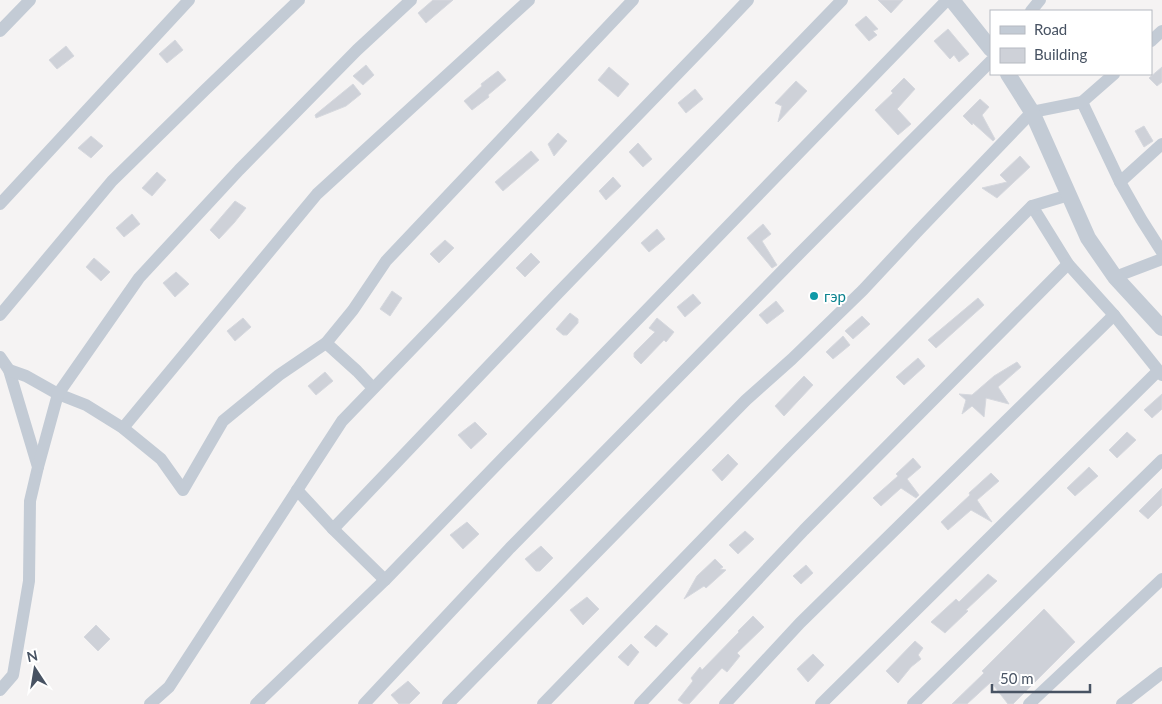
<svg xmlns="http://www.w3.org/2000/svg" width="1162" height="704" font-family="Lato,sans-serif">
  <rect width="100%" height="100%" fill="#f5f3f3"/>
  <g fill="#ced1d8" stroke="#d6d8de">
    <polygon points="433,0 453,0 426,23 418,13"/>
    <polygon points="878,0 903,0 891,13"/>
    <polygon points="866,16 878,29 873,31 877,35 869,41 855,25"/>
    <polygon points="948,29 969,54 959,62 954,55 950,59 934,41"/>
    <polygon points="175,40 183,50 167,63 159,54"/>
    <polygon points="66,46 74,56 57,69 49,60"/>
    <polygon points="366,65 374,75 363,85 353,76"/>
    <polygon points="609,67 629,84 618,97 598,80"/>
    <polygon points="1162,67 1162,82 1157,86 1149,78"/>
    <polygon points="498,71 506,80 488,95 489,97 472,110 464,101 482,86 481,84"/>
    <polygon points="904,78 915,89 897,109 911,124 898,135 875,110 893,93 891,91"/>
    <polygon points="796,81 807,91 778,122 782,106 775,103"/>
    <polygon points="353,84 361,94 346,106 316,118 315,115"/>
    <polygon points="695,89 703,99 686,113 678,103"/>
    <polygon points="980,99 989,107 982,115 995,139 993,141 973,123 972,125 963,116"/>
    <polygon points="1144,126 1153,141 1144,147 1135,131"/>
    <polygon points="558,133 567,141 554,156 548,144"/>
    <polygon points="91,136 103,146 91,158 78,148"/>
    <polygon points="638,143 652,159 643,167 629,152"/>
    <polygon points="531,151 539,160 503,191 495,182"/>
    <polygon points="1020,156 1030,167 997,198 982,188 1007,182 1000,175"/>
    <polygon points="157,172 166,180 152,196 142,188"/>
    <polygon points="613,177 621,186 606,200 599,191"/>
    <polygon points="235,201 246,208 234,223 219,239 210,230"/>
    <polygon points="132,214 140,224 124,237 116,228"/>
    <polygon points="763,224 771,234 762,241 777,265 772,268 747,238"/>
    <polygon points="657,229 665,239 649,252 641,243"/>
    <polygon points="445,240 454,248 439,263 430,254"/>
    <polygon points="531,253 540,262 525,277 516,268"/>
    <polygon points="94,258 110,272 101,281 86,267"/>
    <polygon points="176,272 189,284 175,297 163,283"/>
    <polygon points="392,291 402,298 390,316 380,309"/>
    <polygon points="693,294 701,303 685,317 677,307"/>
    <polygon points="978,298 984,305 936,348 928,340"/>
    <polygon points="776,301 784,311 767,324 759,315"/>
    <polygon points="570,313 578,319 578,323 567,335 563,335 556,329"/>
    <polygon points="862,316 870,324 853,339 845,331"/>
    <polygon points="243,318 251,327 235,341 227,331"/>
    <polygon points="657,318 674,332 666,342 664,340 641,364 634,357 634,353 655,332 649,328"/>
    <polygon points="843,336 850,345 833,359 826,352"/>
    <polygon points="918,358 925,366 904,385 896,377"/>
    <polygon points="1017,362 1021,367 998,387 1009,404 986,398 984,417 972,406 962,414 966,400 959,394 972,395 994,376"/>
    <polygon points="325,372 333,381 316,395 308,386"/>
    <polygon points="804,376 813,385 784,416 775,406"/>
    <polygon points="1162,394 1162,409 1152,418 1144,410"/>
    <polygon points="475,422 487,434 471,449 458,435"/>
    <polygon points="1127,432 1136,440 1117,458 1109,450"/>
    <polygon points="728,454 738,464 722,481 712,470"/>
    <polygon points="913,458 921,467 907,479 919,495 916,498 901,488 881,506 873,498 898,476 896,474"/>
    <polygon points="1089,467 1098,476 1075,496 1067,488"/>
    <polygon points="991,473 999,481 977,500 992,522 971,510 948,530 941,522 970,495 969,493"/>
    <polygon points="1162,488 1162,505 1148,519 1139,511"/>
    <polygon points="467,522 479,534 463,549 450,535"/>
    <polygon points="745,531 754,539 738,554 729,545"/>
    <polygon points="541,546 553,558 540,571 536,571 525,559"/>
    <polygon points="715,559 723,567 720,569 726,570 706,588 704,586 684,599 697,576"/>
    <polygon points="806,565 813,573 801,584 793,576"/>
    <polygon points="988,574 997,581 966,610 968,611 945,633 931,622 956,599 959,602"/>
    <polygon points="587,597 599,609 583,625 570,610"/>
    <polygon points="1044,609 1075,642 1013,704 1008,704 991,682 967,704 952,704 984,673 982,671"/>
    <polygon points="753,616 764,627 737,653 740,656 727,672 722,668 689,704 684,704 678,700 693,681 691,678 700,667 702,670 739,632 738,631"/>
    <polygon points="96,625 110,639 98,651 84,637"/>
    <polygon points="656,625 668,634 656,647 644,637"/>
    <polygon points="915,641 923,648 918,655 921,659 911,667 898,683 886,671"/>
    <polygon points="631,644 639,652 628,666 618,657"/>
    <polygon points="813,654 824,665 808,682 797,669"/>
    <polygon points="408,681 420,693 409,704 399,704 391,695"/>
  </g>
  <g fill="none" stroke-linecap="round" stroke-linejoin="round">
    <g stroke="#c3cbd5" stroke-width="12">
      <polyline points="1031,11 1040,0"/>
      <polyline points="0,31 30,0"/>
      <polyline points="1151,41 1162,31"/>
      <polyline points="1082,102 1120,182"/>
      <polyline points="1162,144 1120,182 1141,219 1162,252"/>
      <polyline points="0,204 189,0"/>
      <polyline points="1032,206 1068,264 1114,315 1162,375"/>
      <polyline points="1115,277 1162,259"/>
      <polyline points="0,315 112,181 205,90 299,0"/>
      <polyline points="326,343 357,371 373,388"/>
      <polyline points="0,357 9,370 38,467 30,501 29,581 13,675 0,690"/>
      <polyline points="9,370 26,376 58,394 86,405 123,428 161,459 183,490 223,421 279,375 326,343 353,310 386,261 633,0"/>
      <polyline points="123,428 317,194 529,0"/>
      <polyline points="38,467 58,394 139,278 239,170 357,50 411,0"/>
      <polyline points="297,490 333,529 385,580"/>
      <polyline points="333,529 559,292 842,0"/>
      <polyline points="150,704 169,687 342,421 711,39 748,0"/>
      <polyline points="256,704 385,580 947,0"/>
      <polyline points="364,704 510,548 798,255 991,61"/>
      <polyline points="448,704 746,400 792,359 863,290 917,232 1032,112 1082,102 1114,74"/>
      <polyline points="543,704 790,449 1032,206 1069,195"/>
      <polyline points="640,704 804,530 1068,264"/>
      <polyline points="725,704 800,623 1114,315"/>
      <polyline points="821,704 1158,371"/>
      <polyline points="913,704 1162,460"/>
      <polyline points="1029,704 1162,579"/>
      <polyline points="1122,704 1162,673"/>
    </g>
    <g stroke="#c3cbd5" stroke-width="16">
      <polyline points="952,0 991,49"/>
      <polyline points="1008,74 1032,112 1088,238 1115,277 1162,328"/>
    </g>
  </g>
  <circle fill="#0f9aa8" stroke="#fff" stroke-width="2" cx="814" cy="296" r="5"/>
  <g text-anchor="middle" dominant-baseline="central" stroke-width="4" stroke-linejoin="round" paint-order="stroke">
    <g font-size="15" fill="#0d838f" stroke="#fff" text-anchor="start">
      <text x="824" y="296">гэр</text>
    </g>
  </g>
  <rect x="990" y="10" width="162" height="65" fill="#ffffff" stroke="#b6bac1"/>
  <rect x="1000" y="26" width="25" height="8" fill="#c3cbd5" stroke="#b6bac1"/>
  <text x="1034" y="35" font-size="15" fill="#485363">Road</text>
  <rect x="1000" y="48" width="25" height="15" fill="#ced1d8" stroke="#b6bac1"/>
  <text x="1034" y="60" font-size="15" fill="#485363">Building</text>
  <g transform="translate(35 669) rotate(348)" stroke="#ffffff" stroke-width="4" paint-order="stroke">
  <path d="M0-4L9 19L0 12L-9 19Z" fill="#485363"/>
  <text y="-8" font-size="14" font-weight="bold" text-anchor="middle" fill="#485363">N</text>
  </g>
  <path d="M992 684v8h98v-8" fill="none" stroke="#485363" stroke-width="2.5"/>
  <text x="1000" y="684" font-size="15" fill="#485363" stroke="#ffffff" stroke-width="4" paint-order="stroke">50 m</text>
</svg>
